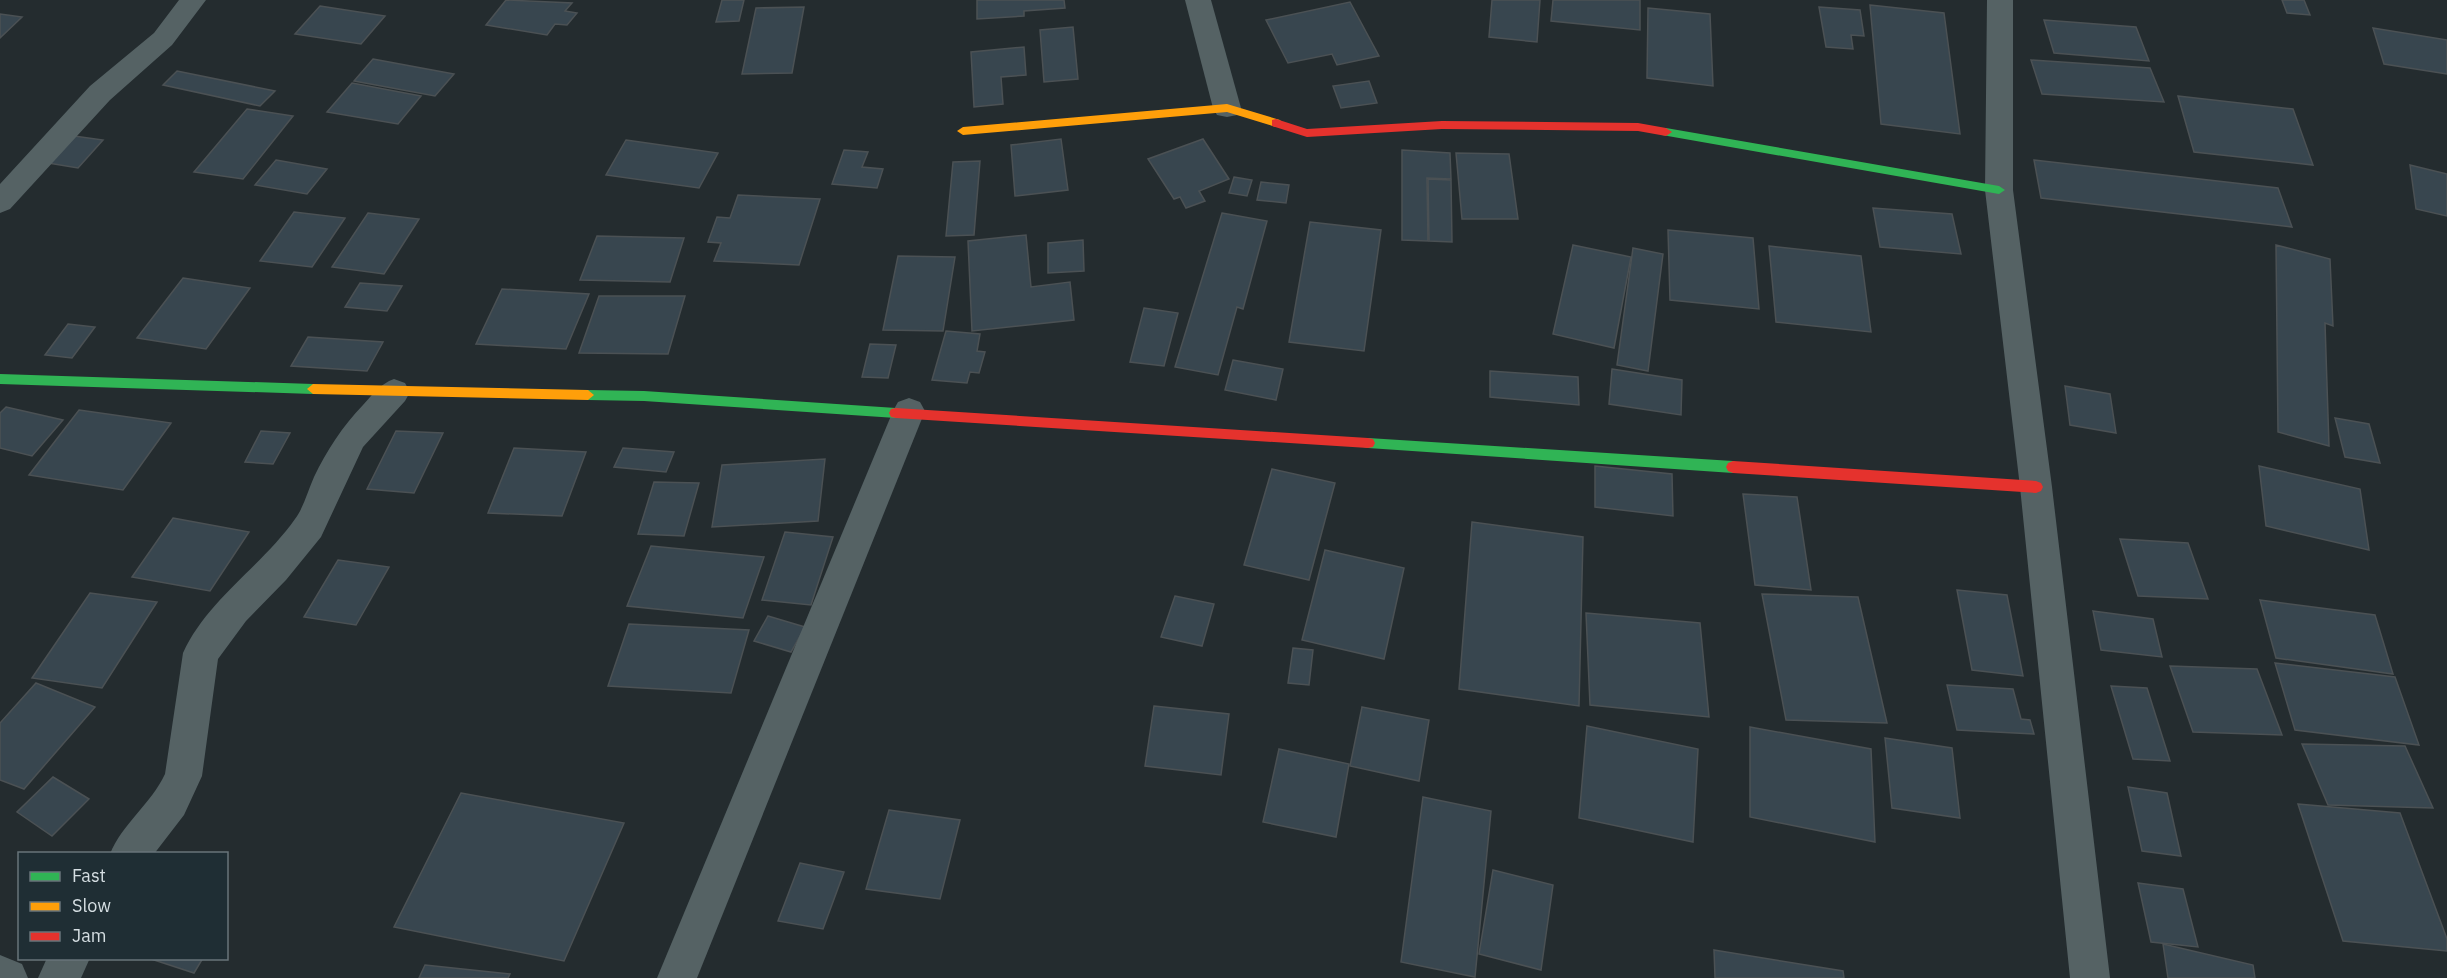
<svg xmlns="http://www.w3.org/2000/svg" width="2447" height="978" font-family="'IBM Plex Sans',sans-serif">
  <rect width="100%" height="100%" fill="#242c2f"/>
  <g fill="#38464f" stroke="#4b5154" stroke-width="1.5">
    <polygon points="506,0 572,3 565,11 577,13 567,25 555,24 547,35 486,25"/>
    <polygon points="722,0 744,0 739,21 716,22"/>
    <polygon points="977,0 1064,0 1065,8 1024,11 1024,16 977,19"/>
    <polygon points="1492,0 1540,0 1537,42 1489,37"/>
    <polygon points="1553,0 1640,0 1640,30 1551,21"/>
    <polygon points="2282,0 2304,0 2310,15 2287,13"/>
    <polygon points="1350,2 1379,56 1337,65 1332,54 1288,63 1266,20"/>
    <polygon points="1870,5 1944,13 1960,134 1881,124"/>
    <polygon points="320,6 385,16 361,44 295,34"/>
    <polygon points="804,7 792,73 742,74 756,8"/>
    <polygon points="1819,7 1860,10 1864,36 1851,35 1853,49 1826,47"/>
    <polygon points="1648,8 1710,14 1713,86 1647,78"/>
    <polygon points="0,14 22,17 0,38"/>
    <polygon points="2044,20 2136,27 2149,61 2054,53"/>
    <polygon points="1073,27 1078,79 1044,82 1040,30"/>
    <polygon points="2373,28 2447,40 2447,74 2384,64"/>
    <polygon points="1024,47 1026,75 1001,77 1003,104 974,107 971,52"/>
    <polygon points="373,59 454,74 435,96 354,81"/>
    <polygon points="2031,60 2150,68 2164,102 2042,94"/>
    <polygon points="177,71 275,91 260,106 163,85"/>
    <polygon points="1369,81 1377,103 1341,108 1333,86"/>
    <polygon points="352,83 421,96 398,124 327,112"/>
    <polygon points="2178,96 2293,109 2313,165 2194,152"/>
    <polygon points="247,109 293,116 243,179 194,172"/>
    <polygon points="74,136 103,140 78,168 48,163"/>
    <polygon points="1061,139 1068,190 1015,196 1011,145"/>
    <polygon points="1203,139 1229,179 1199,191 1205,201 1186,208 1180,197 1174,199 1148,159"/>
    <polygon points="626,140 718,153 699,188 606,175"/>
    <polygon points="844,150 868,152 862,167 883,169 877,188 832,184"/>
    <polygon points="1402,150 1450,153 1451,179 1427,178 1428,241 1402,240"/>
    <polygon points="1456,153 1509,154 1518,219 1462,219"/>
    <polygon points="276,160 327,169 307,194 255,185"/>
    <polygon points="2034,160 2278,188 2292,227 2041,198"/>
    <polygon points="980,161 974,235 946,236 953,162"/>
    <polygon points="2410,165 2447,174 2447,216 2416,209"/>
    <polygon points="1234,177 1252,180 1247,196 1229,193"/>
    <polygon points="1428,179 1451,180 1452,242 1429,241"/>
    <polygon points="1261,182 1289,185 1286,203 1257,200"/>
    <polygon points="738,195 820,199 799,265 714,261 721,243 708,242 717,217 730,218"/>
    <polygon points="1873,208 1952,214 1961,254 1880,247"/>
    <polygon points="294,212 345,218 312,267 260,261"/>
    <polygon points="368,213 419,219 384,274 332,267"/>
    <polygon points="1222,213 1267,221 1243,309 1237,307 1218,375 1175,367"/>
    <polygon points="1310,222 1381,230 1364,351 1289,342"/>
    <polygon points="1668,230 1753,238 1759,309 1670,300"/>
    <polygon points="1026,235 1031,287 1070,282 1074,320 972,331 968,241"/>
    <polygon points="597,236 684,238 670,282 580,280"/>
    <polygon points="1083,240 1084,271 1048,273 1048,243"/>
    <polygon points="1573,245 1631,257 1614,348 1553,334"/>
    <polygon points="2276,245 2330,259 2333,326 2325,323 2329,446 2278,432"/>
    <polygon points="1769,246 1861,256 1871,332 1776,322"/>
    <polygon points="1633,248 1663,254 1648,371 1617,365"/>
    <polygon points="898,256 955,257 943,331 883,330"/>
    <polygon points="183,278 250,288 206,349 137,338"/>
    <polygon points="360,283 402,286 387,311 345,307"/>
    <polygon points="502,289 589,294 566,349 476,344"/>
    <polygon points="599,296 685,296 668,354 579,353"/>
    <polygon points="1144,308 1178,313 1164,366 1130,362"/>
    <polygon points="68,324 95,327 72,358 45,355"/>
    <polygon points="946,331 980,334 977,351 985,352 979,373 970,372 967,383 932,380"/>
    <polygon points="308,337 383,342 367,371 291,366"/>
    <polygon points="870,344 896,345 888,378 862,377"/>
    <polygon points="1233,360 1283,369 1276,400 1225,390"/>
    <polygon points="1612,369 1682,380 1681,415 1609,404"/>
    <polygon points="1490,371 1578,377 1579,405 1490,397"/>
    <polygon points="2065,386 2110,394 2116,433 2070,425"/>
    <polygon points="6,407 63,420 32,456 0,448 0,413"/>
    <polygon points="79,410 171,423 123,490 29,475"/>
    <polygon points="2335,418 2369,424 2380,463 2345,457"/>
    <polygon points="261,431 290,433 273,464 245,462"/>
    <polygon points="396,431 443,433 414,493 367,489"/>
    <polygon points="514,448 586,452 562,516 488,513"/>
    <polygon points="623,448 674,452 666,472 614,467"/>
    <polygon points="825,459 818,521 712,527 722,465"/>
    <polygon points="1595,466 1672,474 1673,516 1595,507"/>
    <polygon points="2259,466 2360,489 2369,550 2266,526"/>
    <polygon points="1272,469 1335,483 1309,580 1244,565"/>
    <polygon points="654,482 699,483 684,536 638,534"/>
    <polygon points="1743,494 1797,497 1811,590 1755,585"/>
    <polygon points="173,518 249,532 210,591 132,577"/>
    <polygon points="1472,522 1583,537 1579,706 1459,689"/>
    <polygon points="785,532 833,537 811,605 762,600"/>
    <polygon points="2120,539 2188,543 2208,599 2138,596"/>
    <polygon points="651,546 764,557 743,618 627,606"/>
    <polygon points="1325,550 1404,568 1384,659 1302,640"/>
    <polygon points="338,560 389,567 356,625 304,617"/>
    <polygon points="1957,590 2007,595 2023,676 1972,670"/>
    <polygon points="90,593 157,602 102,688 32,678"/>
    <polygon points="1762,594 1858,597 1887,723 1786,720"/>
    <polygon points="1175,596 1214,604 1202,646 1161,637"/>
    <polygon points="2260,600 2375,615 2393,674 2276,658"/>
    <polygon points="2093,611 2153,619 2162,657 2101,650"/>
    <polygon points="1586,613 1700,623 1709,717 1590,705"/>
    <polygon points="768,616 805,627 791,652 754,641"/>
    <polygon points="629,624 749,630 731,693 608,686"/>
    <polygon points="1293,648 1313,650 1309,685 1288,683"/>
    <polygon points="2275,663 2395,677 2419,745 2295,730"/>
    <polygon points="2170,666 2257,669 2282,735 2193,732"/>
    <polygon points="36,683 95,707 24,789 0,780 0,723"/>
    <polygon points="1947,685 2013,689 2021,719 2030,720 2034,734 1957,730"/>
    <polygon points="2111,686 2147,688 2170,761 2133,759"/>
    <polygon points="1154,706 1229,714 1221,775 1145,766"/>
    <polygon points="1362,707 1429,720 1419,781 1350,766"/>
    <polygon points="1587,726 1698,749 1693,842 1579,818"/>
    <polygon points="1750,727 1871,749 1875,842 1750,817"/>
    <polygon points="1885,738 1952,748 1960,818 1892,808"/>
    <polygon points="2302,744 2405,746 2433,808 2328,805"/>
    <polygon points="1279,749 1349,764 1336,837 1263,822"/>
    <polygon points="53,777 89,799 52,836 17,812"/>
    <polygon points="2128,787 2167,793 2181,856 2142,851"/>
    <polygon points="461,793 624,823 564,961 394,927"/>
    <polygon points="1423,797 1491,811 1475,977 1401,962"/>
    <polygon points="2298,804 2400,813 2447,939 2447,951 2343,941"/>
    <polygon points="889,810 960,820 940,899 866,889"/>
    <polygon points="800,863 844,872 823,929 778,921"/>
    <polygon points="1493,870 1553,885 1541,970 1479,954"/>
    <polygon points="2138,883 2183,889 2198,947 2151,942"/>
    <polygon points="2163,944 2253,965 2255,978 2168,978"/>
    <polygon points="1714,950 1843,971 1844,978 1715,978"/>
    <polygon points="148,958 203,958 194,973"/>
    <polygon points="425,965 510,974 508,978 419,978"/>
  </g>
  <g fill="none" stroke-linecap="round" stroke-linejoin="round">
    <g fill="#556264" fill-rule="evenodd">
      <polygon points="179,0 206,0 172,45 110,100 10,209 0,213 0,184 90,86 154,33"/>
      <polygon points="1185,0 1211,0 1241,108 1237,115 1227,117 1217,115 1213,108"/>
      <polygon points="1987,0 2013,0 2013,190 2052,487 2110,978 2070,978 2020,487 1985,190"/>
      <path d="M394,379L405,383L410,392L405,401L363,447L321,537L286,580L246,621L218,659L202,776L184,815L154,854H110C122,824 151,804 165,774L183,653C207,600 262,566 295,519C304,507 308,490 314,477C327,450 342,427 363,405C373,394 380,384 394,379Z"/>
      <polygon points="909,398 920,402 925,411 697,978 657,978 893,411 898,402"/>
      <polygon points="0,955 22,964 28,978 0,978"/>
      <polygon points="47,958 90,958 81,978 38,978"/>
    </g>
    <g fill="#30b455" fill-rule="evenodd">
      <polygon points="1666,128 1999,186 2005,190 1999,194 1662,135 1662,129"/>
      <polygon points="0,374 313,384 319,389 313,394 0,384"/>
      <polygon points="588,390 644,391 896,408 901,409 903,413 901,417 896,418 644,401 588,400 582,395"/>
      <polygon points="1368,438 1733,461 1738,463 1740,467 1738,471 1733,473 1368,448 1363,447 1361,443 1363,439"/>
    </g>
    <g fill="#ff9f0a" fill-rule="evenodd">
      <polygon points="1227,104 1280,120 1282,123 1276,127 1227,112 963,135 957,131 963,127"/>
      <polygon points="313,384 588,390 594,395 588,400 313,394 307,389"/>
    </g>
    <g fill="#e5322d" fill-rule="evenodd">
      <polygon points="1276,119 1307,129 1442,121 1638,123 1666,128 1672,132 1666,136 1638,131 1442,129 1307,137 1272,126 1272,120"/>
      <polygon points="896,408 1368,438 1373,439 1375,443 1373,447 1368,448 896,418 891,417 889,413 891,409"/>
      <polygon points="1733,461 2036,481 2041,483 2043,487 2041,491 2036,493 1733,473 1728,471 1726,467 1728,463"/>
    </g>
  </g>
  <rect x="18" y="852" width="210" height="108" fill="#1f2e34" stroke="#68747a" stroke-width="1.5"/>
  <rect x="30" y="872" width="30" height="9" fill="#30b455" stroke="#68747a" stroke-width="1.5"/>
  <text x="72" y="882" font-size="18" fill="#d5dee2">Fast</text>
  <rect x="30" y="902" width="30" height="9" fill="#ff9f0a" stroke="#68747a" stroke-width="1.5"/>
  <text x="72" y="912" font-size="18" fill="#d5dee2">Slow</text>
  <rect x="30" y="932" width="30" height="9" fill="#e5322d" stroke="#68747a" stroke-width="1.5"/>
  <text x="72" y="942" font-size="18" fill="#d5dee2">Jam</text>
</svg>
